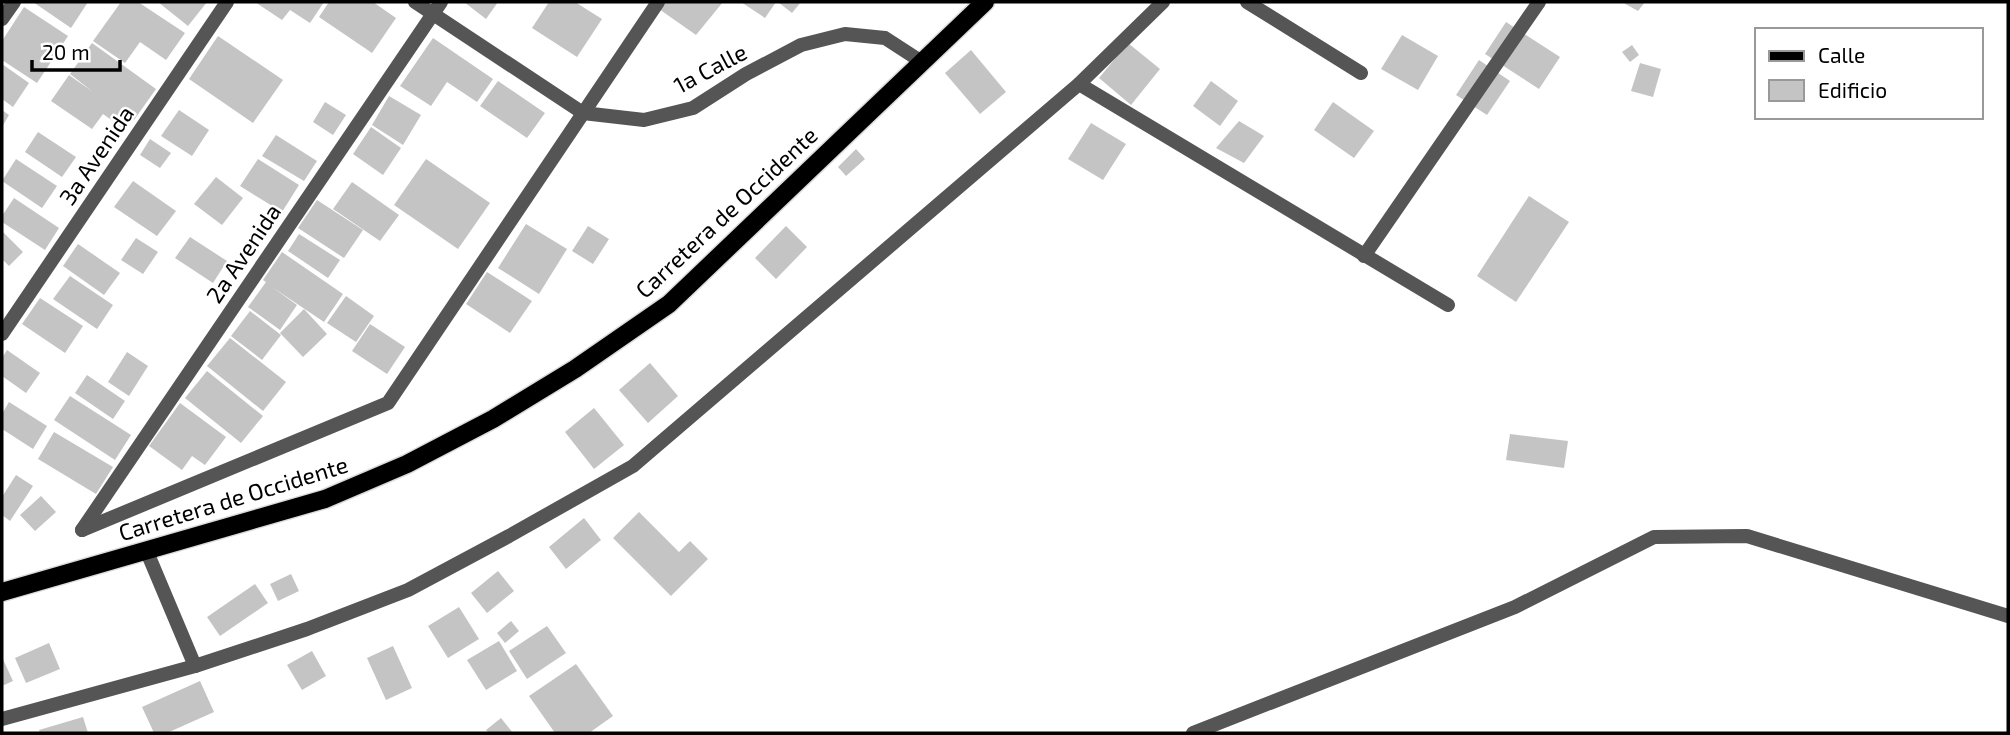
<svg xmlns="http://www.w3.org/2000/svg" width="2010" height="735" font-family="'Exo 2',sans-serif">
  <rect width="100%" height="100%" fill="#fff"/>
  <g fill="#c4c4c4">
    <polygon points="33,2 88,2 71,28"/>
    <polygon points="121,2 138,2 185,33 166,60 140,42 125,63 93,41"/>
    <polygon points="158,2 207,2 188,26"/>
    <polygon points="255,2 324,2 310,23 290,10 282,20"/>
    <polygon points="329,2 373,2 396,18 372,53 319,17"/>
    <polygon points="464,2 498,2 486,19"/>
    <polygon points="549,2 575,2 602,19 577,57 532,28"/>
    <polygon points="649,2 723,2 696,35"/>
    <polygon points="741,2 776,2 765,18"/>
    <polygon points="778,2 801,2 792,13"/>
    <polygon points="1622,2 1645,2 1638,11"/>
    <polygon points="24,7 68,36 37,83 2,60 2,41"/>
    <polygon points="1506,22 1560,57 1539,89 1485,54"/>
    <polygon points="1402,35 1438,56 1418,90 1381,69"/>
    <polygon points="218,36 283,80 253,123 189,79"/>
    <polygon points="433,38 493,79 477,102 447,82 431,106 400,86"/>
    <polygon points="92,43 156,89 134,120 132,118 124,129 103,114 92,129 51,101 69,75 93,92 70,74"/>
    <polygon points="1128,43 1160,69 1131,105 1099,78"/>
    <polygon points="1632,45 1639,55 1630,62 1622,52"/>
    <polygon points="971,50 1006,92 980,114 945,73"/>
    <polygon points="1479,60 1510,81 1487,115 1456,95"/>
    <polygon points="1640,63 1661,69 1653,97 1631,91"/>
    <polygon points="2,64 29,83 13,107 2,99"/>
    <polygon points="498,81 545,113 527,138 480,106"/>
    <polygon points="1211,81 1238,101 1220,126 1193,106"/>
    <polygon points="389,96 421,115 403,145 372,125"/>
    <polygon points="325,102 346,115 333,135 313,122"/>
    <polygon points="1333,102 1374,131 1354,158 1314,130"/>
    <polygon points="2,110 9,115 2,127"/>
    <polygon points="179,110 209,130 192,156 161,136"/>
    <polygon points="1239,121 1264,136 1244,163 1216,148"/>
    <polygon points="1091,123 1126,144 1103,180 1068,159"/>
    <polygon points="371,127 401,148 383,175 353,154"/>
    <polygon points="38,132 76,157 62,177 25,152"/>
    <polygon points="276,135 317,161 304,181 262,156"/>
    <polygon points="150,139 171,153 160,168 140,155"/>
    <polygon points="856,149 865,159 846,176 838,167"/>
    <polygon points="16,159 57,186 42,208 2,181"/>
    <polygon points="258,159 299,185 282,212 240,186"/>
    <polygon points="426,159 490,203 458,249 394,205"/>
    <polygon points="216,177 243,198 222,225 194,204"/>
    <polygon points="133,181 176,211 157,236 114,207"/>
    <polygon points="352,182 399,215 380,241 333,209"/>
    <polygon points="1529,196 1569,222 1516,302 1477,276"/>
    <polygon points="14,198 59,228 45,250 2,222 2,216"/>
    <polygon points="317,200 363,230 344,258 298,228"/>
    <polygon points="526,224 567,249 539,294 498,268"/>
    <polygon points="588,226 609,239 593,264 572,251"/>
    <polygon points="786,226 807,247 776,279 755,258"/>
    <polygon points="2,231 23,252 9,266 2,259"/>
    <polygon points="299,234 340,260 328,278 288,251"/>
    <polygon points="190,237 227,261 213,283 175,258"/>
    <polygon points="136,238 158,252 143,274 121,260"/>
    <polygon points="78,244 120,273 104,295 63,266"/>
    <polygon points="282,252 343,294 324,322 272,287 297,305 280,330 248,307 266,282 263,280"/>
    <polygon points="487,272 532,301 510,333 466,304"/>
    <polygon points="70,276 113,305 97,329 53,299"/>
    <polygon points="346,296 374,316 356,342 327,323"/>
    <polygon points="40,298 83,326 65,353 22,324"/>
    <polygon points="304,309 327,334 303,357 280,333"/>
    <polygon points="250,311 281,335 262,360 231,336"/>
    <polygon points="370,324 405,347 387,374 352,351"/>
    <polygon points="230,338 286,382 263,411 207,366"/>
    <polygon points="7,350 40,373 26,393 2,376 2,358"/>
    <polygon points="127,352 148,366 129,396 108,382"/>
    <polygon points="650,363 678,396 648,423 619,390"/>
    <polygon points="207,371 263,416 241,443 185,398"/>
    <polygon points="87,375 125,401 113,419 75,393"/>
    <polygon points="70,396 131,435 115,460 54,420"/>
    <polygon points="9,402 47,426 33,449 2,429 2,414"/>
    <polygon points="180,403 226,437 205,465 192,456 182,470 149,446"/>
    <polygon points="594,408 624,445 594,469 565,432"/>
    <polygon points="54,432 113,467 96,494 38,459"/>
    <polygon points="1510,434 1568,441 1564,468 1506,460"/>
    <polygon points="16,475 33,486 10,521 2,515 2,497"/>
    <polygon points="41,496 56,512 35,531 20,515"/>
    <polygon points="639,512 679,552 690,541 708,559 671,596 613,538"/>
    <polygon points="584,518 601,540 566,569 549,547"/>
    <polygon points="498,571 514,591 487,613 471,593"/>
    <polygon points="291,574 299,591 278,601 270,584"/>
    <polygon points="255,584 268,603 220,636 207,617"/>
    <polygon points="459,607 479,639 448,658 428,626"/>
    <polygon points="511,621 519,631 505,643 497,633"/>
    <polygon points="547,626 566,653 527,679 509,651"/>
    <polygon points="499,641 517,671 486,690 467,660"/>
    <polygon points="49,643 60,669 26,683 15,658"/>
    <polygon points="393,646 412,688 386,700 367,658"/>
    <polygon points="312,651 326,676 302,690 287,665"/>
    <polygon points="2,657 13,681 2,686"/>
    <polygon points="576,664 613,716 589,733 555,733 529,696"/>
    <polygon points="200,681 214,712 167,733 154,733 142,707"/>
    <polygon points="83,717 88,733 40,733 39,730"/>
    <polygon points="501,718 513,733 489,733 486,730"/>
  </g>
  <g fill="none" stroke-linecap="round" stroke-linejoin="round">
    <g stroke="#dbdbdb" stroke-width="21">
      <polyline id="primary" points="2,592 325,499 407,464 493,419 575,369 669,304 985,2"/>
    </g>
    <g stroke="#555" stroke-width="14">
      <polyline points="415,2 583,113 644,120 693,108 746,74 801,45 845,34 885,38 922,62"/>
      <polyline points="1247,2 1361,73"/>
      <polyline points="2,19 14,2"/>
      <polyline points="1079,84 1448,305"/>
      <polyline points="1364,256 1539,2"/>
      <polyline points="2,334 227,2"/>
      <polyline points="82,530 388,403 658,2"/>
      <polyline points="82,530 441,2"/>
      <polyline points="147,552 195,666"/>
      <polyline points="2,719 195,666 307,629 408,590 509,536 633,466 1079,84 1163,2"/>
      <polyline points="1193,733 1515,607 1654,537 1747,536 2008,616"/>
    </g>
    <use href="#primary" stroke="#000" stroke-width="18"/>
  </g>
  <g text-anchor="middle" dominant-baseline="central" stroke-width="5" stroke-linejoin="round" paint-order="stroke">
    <g font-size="23" fill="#000" stroke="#fff">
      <text transform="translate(710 68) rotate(-28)">1a Calle</text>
      <text transform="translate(96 155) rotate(-56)">3a Avenida</text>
      <text transform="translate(726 212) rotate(-43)">Carretera de Occidente</text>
      <text transform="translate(243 253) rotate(-56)">2a Avenida</text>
      <text transform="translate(233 498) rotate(-17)">Carretera de Occidente</text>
    </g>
  </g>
  <rect width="2010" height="735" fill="none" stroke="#000000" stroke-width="7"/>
  <rect x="1755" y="28" width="228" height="91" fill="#ffffff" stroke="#999999" stroke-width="2"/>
  <rect x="1769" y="51" width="35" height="10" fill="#000000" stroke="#999999" stroke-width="2"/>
  <text x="1818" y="63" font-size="21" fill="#000000">Calle</text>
  <rect x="1769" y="80" width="35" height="21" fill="#c4c4c4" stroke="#999999" stroke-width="2"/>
  <text x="1818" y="98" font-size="21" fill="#000000">Edificio</text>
  <path d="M32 60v10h88v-10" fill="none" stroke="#000000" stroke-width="3.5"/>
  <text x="42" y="60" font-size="21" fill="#000000" stroke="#ffffff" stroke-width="5" paint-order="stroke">20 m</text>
</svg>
